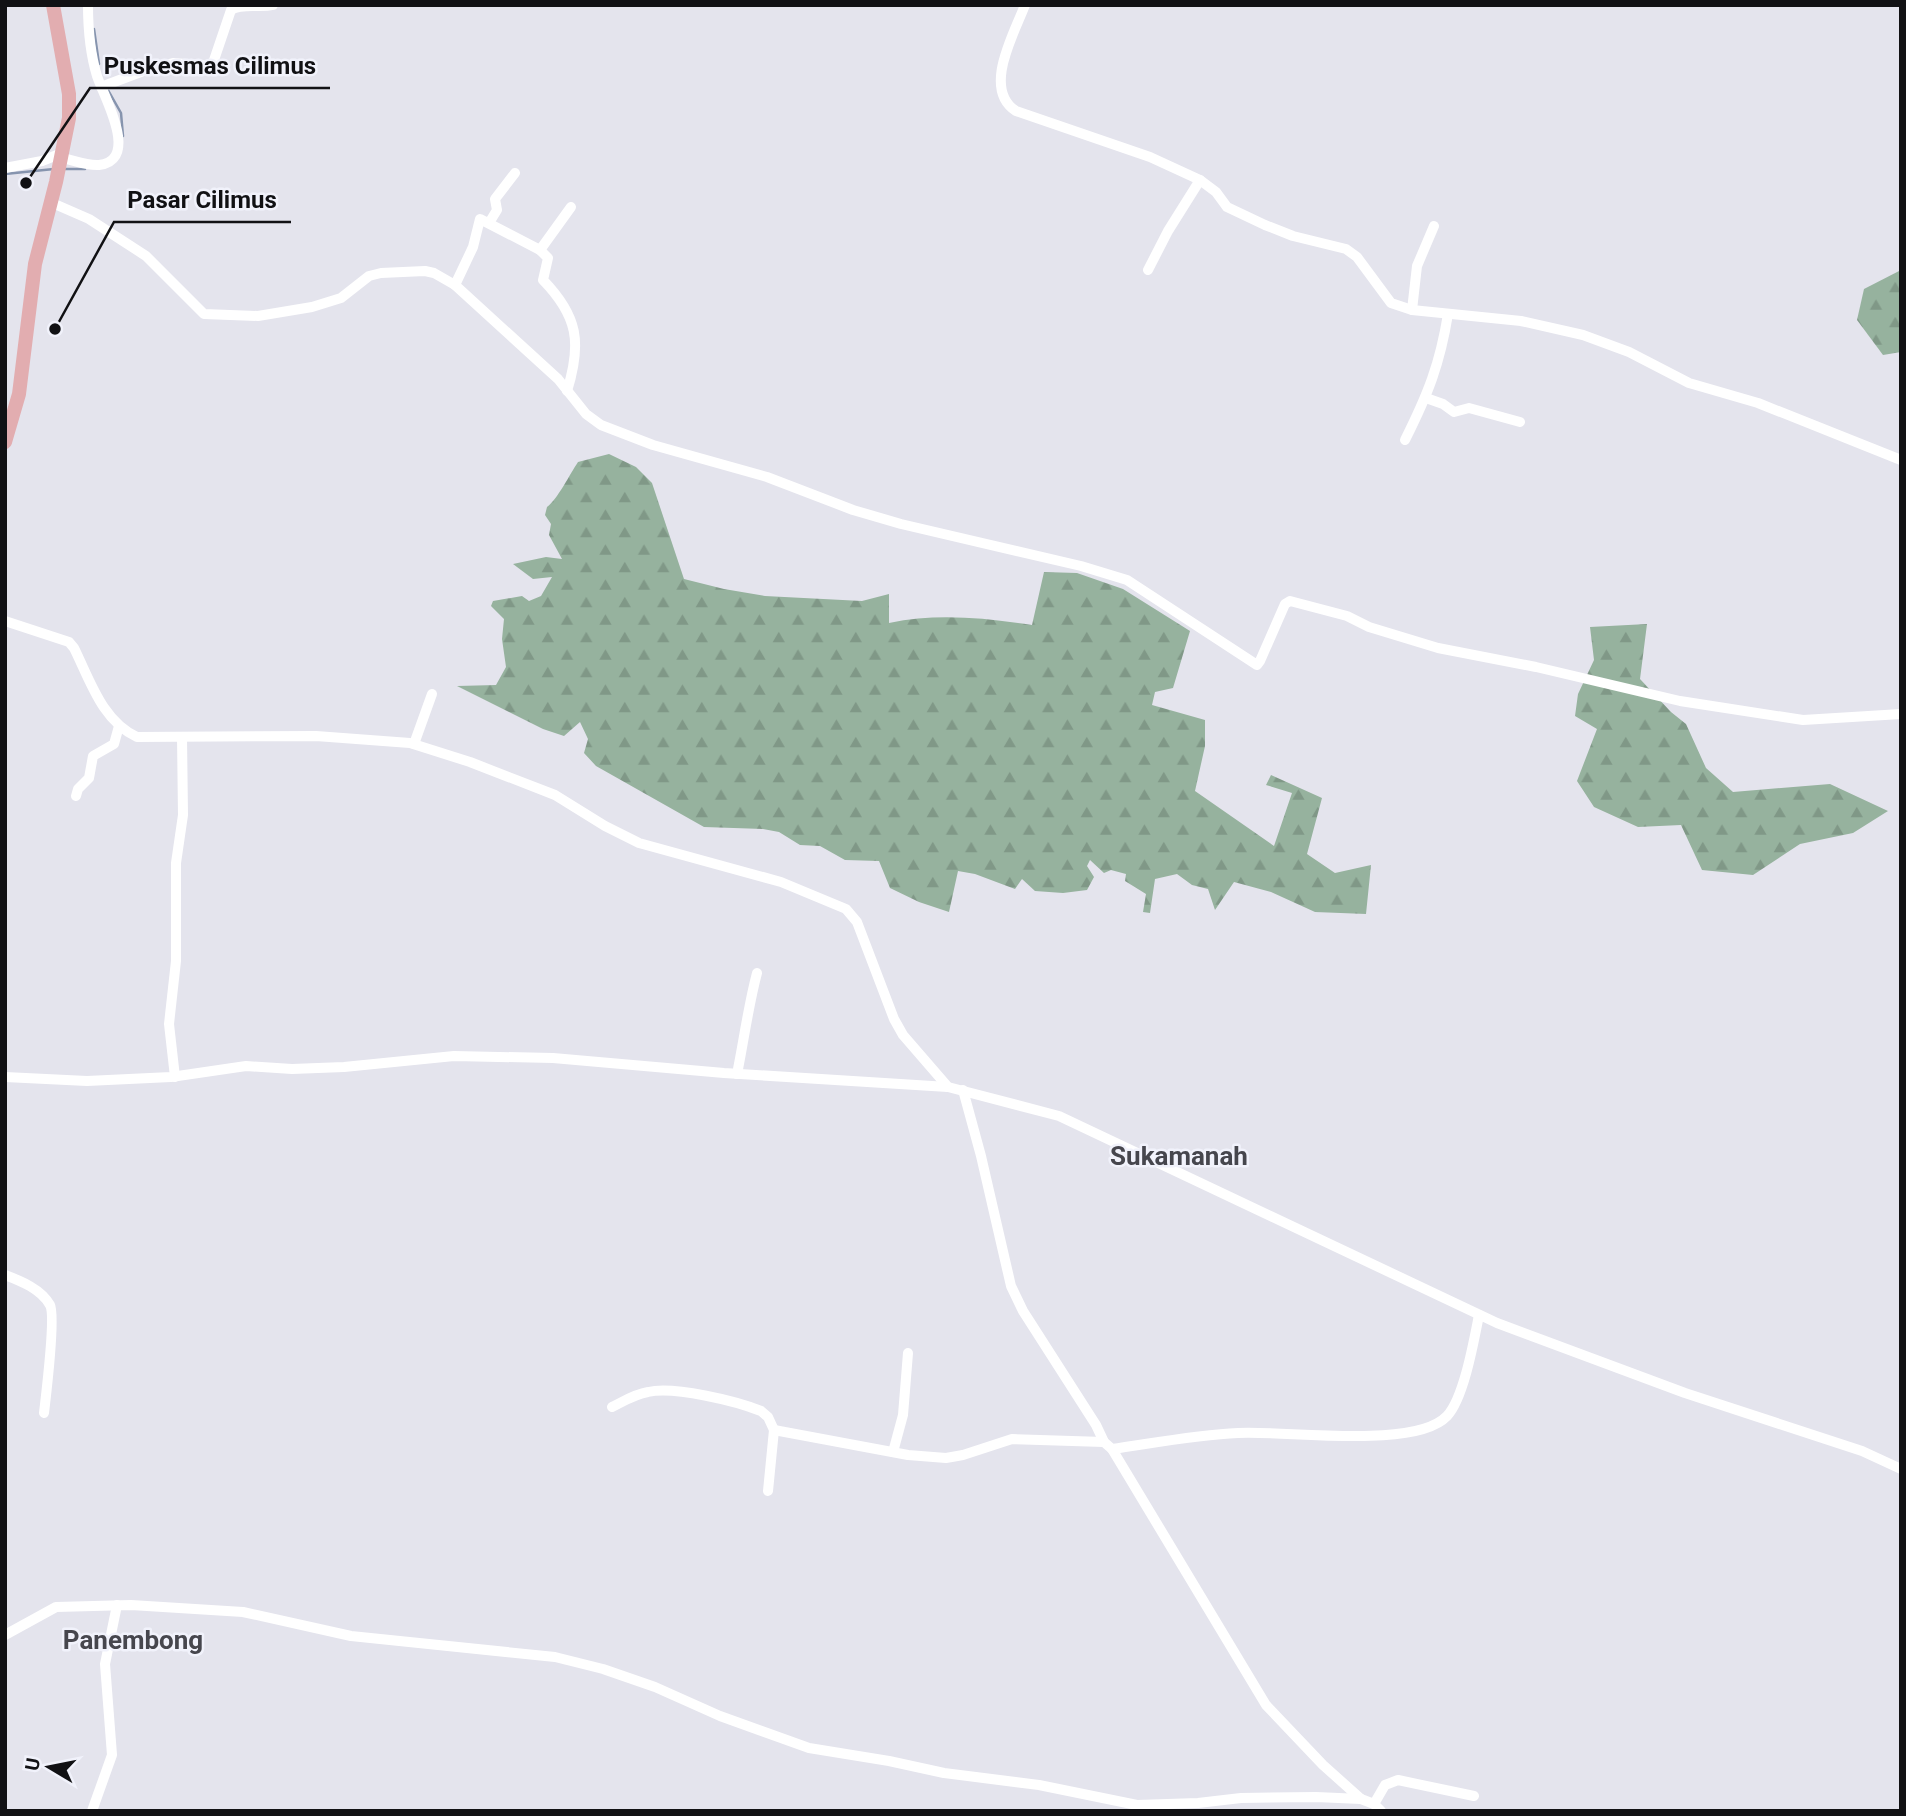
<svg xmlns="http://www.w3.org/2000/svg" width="1906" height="1816" font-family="Roboto,sans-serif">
  <defs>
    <pattern id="forest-firs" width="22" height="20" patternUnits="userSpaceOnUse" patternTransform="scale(1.75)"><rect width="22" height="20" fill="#96b29e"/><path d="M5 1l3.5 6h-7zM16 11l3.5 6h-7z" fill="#809887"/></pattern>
  </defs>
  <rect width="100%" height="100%" fill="#e4e4ed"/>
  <g fill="url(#forest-firs)">
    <polygon points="1901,270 1901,352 1883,355 1857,320 1864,289"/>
    <path d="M609,454L636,467L652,483L684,579L724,589L765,596L862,601L889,594V623C937,613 984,618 1032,625L1044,572L1077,573L1123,589L1190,631L1173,688L1155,692L1152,705L1205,720V746L1195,791L1274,846L1292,793L1266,785L1271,775L1322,798L1307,854L1335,873L1371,865L1366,914L1315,912L1271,892L1234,882L1215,910L1208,889L1192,885L1177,874L1155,879L1150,913L1143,912L1146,894L1125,881L1126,874L1111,870L1104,873L1090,860L1087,866L1094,877L1087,890L1063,893L1035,891L1022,879L1015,889L975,874L958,871L949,912L919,902L890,888L879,861L845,860L820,846L800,845L779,832L763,829L704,827L596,766L584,753L588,739L580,722L564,736L543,729L457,686L496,685L506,667L502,639L504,619L491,606L493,601L522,596L529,601L541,596L552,577L533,579L513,564L546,557L562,559L549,535L551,524L545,515L547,507C557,500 570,474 578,462Z"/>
    <polygon points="1647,624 1640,679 1671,712 1686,724 1706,768 1733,792 1830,784 1888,811 1853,833 1800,844 1753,875 1702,870 1681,825 1638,827 1594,807 1577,781 1597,729 1575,716 1578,694 1594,660 1590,627"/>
  </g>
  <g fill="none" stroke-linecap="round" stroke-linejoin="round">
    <g stroke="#8694ae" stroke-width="2.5">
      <polyline points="94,29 99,64"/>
      <polyline points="108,90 121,113 123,136"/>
      <polyline points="64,169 85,169"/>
      <polyline points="5,174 54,169"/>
    </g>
    <g stroke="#fff" stroke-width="10">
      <path d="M1025,5C1014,34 982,89 1016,111L1150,157L1200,180L1216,192L1227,207L1265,225L1293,236L1346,249L1357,257L1391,303L1412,310L1521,321L1583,335L1629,352L1689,383L1758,403L1901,460"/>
      <path d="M101,87L146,70L173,63L212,66L231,10C241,3 260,8 273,5"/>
      <path d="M62,158C73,160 87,166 99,165C141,160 103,95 97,76C90,53 88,29 88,5"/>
      <polyline points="5,168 42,161 62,153"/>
      <polyline points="50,202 89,219 146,256 204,314 258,316 312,307 341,298 369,276 381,273 425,271 434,273 455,285 558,379 586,414 601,425 653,445 767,477 853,510 901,524 1081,566 1127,580 1257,665 1260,661 1285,604 1290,601 1347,616 1369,627 1438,648 1536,667 1680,701 1803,720 1901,714"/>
      <polyline points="489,223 497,210 495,199 515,173"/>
      <path d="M540,250L548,258L543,280C578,316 582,343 567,391"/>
      <polyline points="1148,270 1168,231 1200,180"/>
      <polyline points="455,285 473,247 480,219 540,250 571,207"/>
      <polyline points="1412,310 1417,266 1434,226"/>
      <polyline points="1426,398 1443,404 1454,412 1469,408 1520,422"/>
      <path d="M1405,440C1428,394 1440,364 1448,314"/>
      <path d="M5,621L69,642L74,648C90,680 102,721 137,737L316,736L410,743L470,762L555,795L605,826L639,843L781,882L846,909L857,922L894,1019L903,1035L948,1087L1059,1116L1497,1323L1685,1393L1862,1451L1901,1469"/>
      <polyline points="414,744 432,694"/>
      <polyline points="76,796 78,789 89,778 93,756 114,744 119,726"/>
      <path d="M737,1074C744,1040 748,1007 757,973"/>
      <polyline points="5,1077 87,1081 171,1077 246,1066 292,1069 344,1067 454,1056 553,1058 724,1073 948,1087"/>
      <polyline points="175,1077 169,1024 176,961 176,863 183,815 182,737"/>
      <path d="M963,1090L981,1156L1011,1286L1023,1311L1096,1425L1104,1442L1112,1449C1154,1443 1196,1435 1238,1433C1286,1430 1415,1450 1447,1416C1464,1398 1474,1340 1479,1315"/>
      <path d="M5,1275C21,1281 41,1289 50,1305C56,1316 46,1395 44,1413"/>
      <path d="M612,1407C624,1401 635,1394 648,1392C674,1386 736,1401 761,1411L768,1417L774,1430"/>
      <polyline points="1112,1449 1266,1705 1323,1765 1361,1799"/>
      <polyline points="893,1452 903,1415 908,1353"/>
      <polyline points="768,1491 774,1430 908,1455 946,1458 963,1455 1012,1439 1104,1442"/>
      <polyline points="5,1635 56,1607 131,1605 243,1612 351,1636 555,1657 603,1669 655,1687 720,1716 809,1748 889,1761 944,1773 1039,1785 1137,1805 1198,1803 1241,1798 1316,1797 1361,1799 1374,1804 1381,1811"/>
      <polyline points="1374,1804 1385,1785 1398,1780 1474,1796"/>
      <polyline points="92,1811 112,1755 105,1664 117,1605"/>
    </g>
    <polyline stroke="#e2adb0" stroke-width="14" points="5,442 19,394 35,264 56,182 69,118 69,94 53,5"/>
  </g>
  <g text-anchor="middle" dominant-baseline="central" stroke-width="5" stroke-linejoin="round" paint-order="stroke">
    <g font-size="26" font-weight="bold" fill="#46464d" stroke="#f1f2fb">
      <text x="1179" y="1156">Sukamanah</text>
      <text x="133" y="1640">Panembong</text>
    </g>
  </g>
  <path fill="none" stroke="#111114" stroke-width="2.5" d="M26 183L90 88H330M55 329L114 222H291"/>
  <g fill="#111114" stroke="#f1f2fb" stroke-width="2.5">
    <circle cx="26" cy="183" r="7"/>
    <circle cx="55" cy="329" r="7"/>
  </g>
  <g font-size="24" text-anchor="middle" font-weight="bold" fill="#111114" stroke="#f1f2fb" stroke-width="5" stroke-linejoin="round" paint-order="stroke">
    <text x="210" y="74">Puskesmas Cilimus</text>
    <text x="202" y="208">Pasar Cilimus</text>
  </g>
  <rect width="1906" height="1816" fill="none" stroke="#111114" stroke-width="14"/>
  <g transform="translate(49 1767) rotate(280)" stroke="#f1f2fb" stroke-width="5" paint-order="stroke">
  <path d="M0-5L12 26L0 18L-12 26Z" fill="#111114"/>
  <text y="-10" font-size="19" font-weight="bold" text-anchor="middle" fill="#111114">U</text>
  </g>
</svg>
